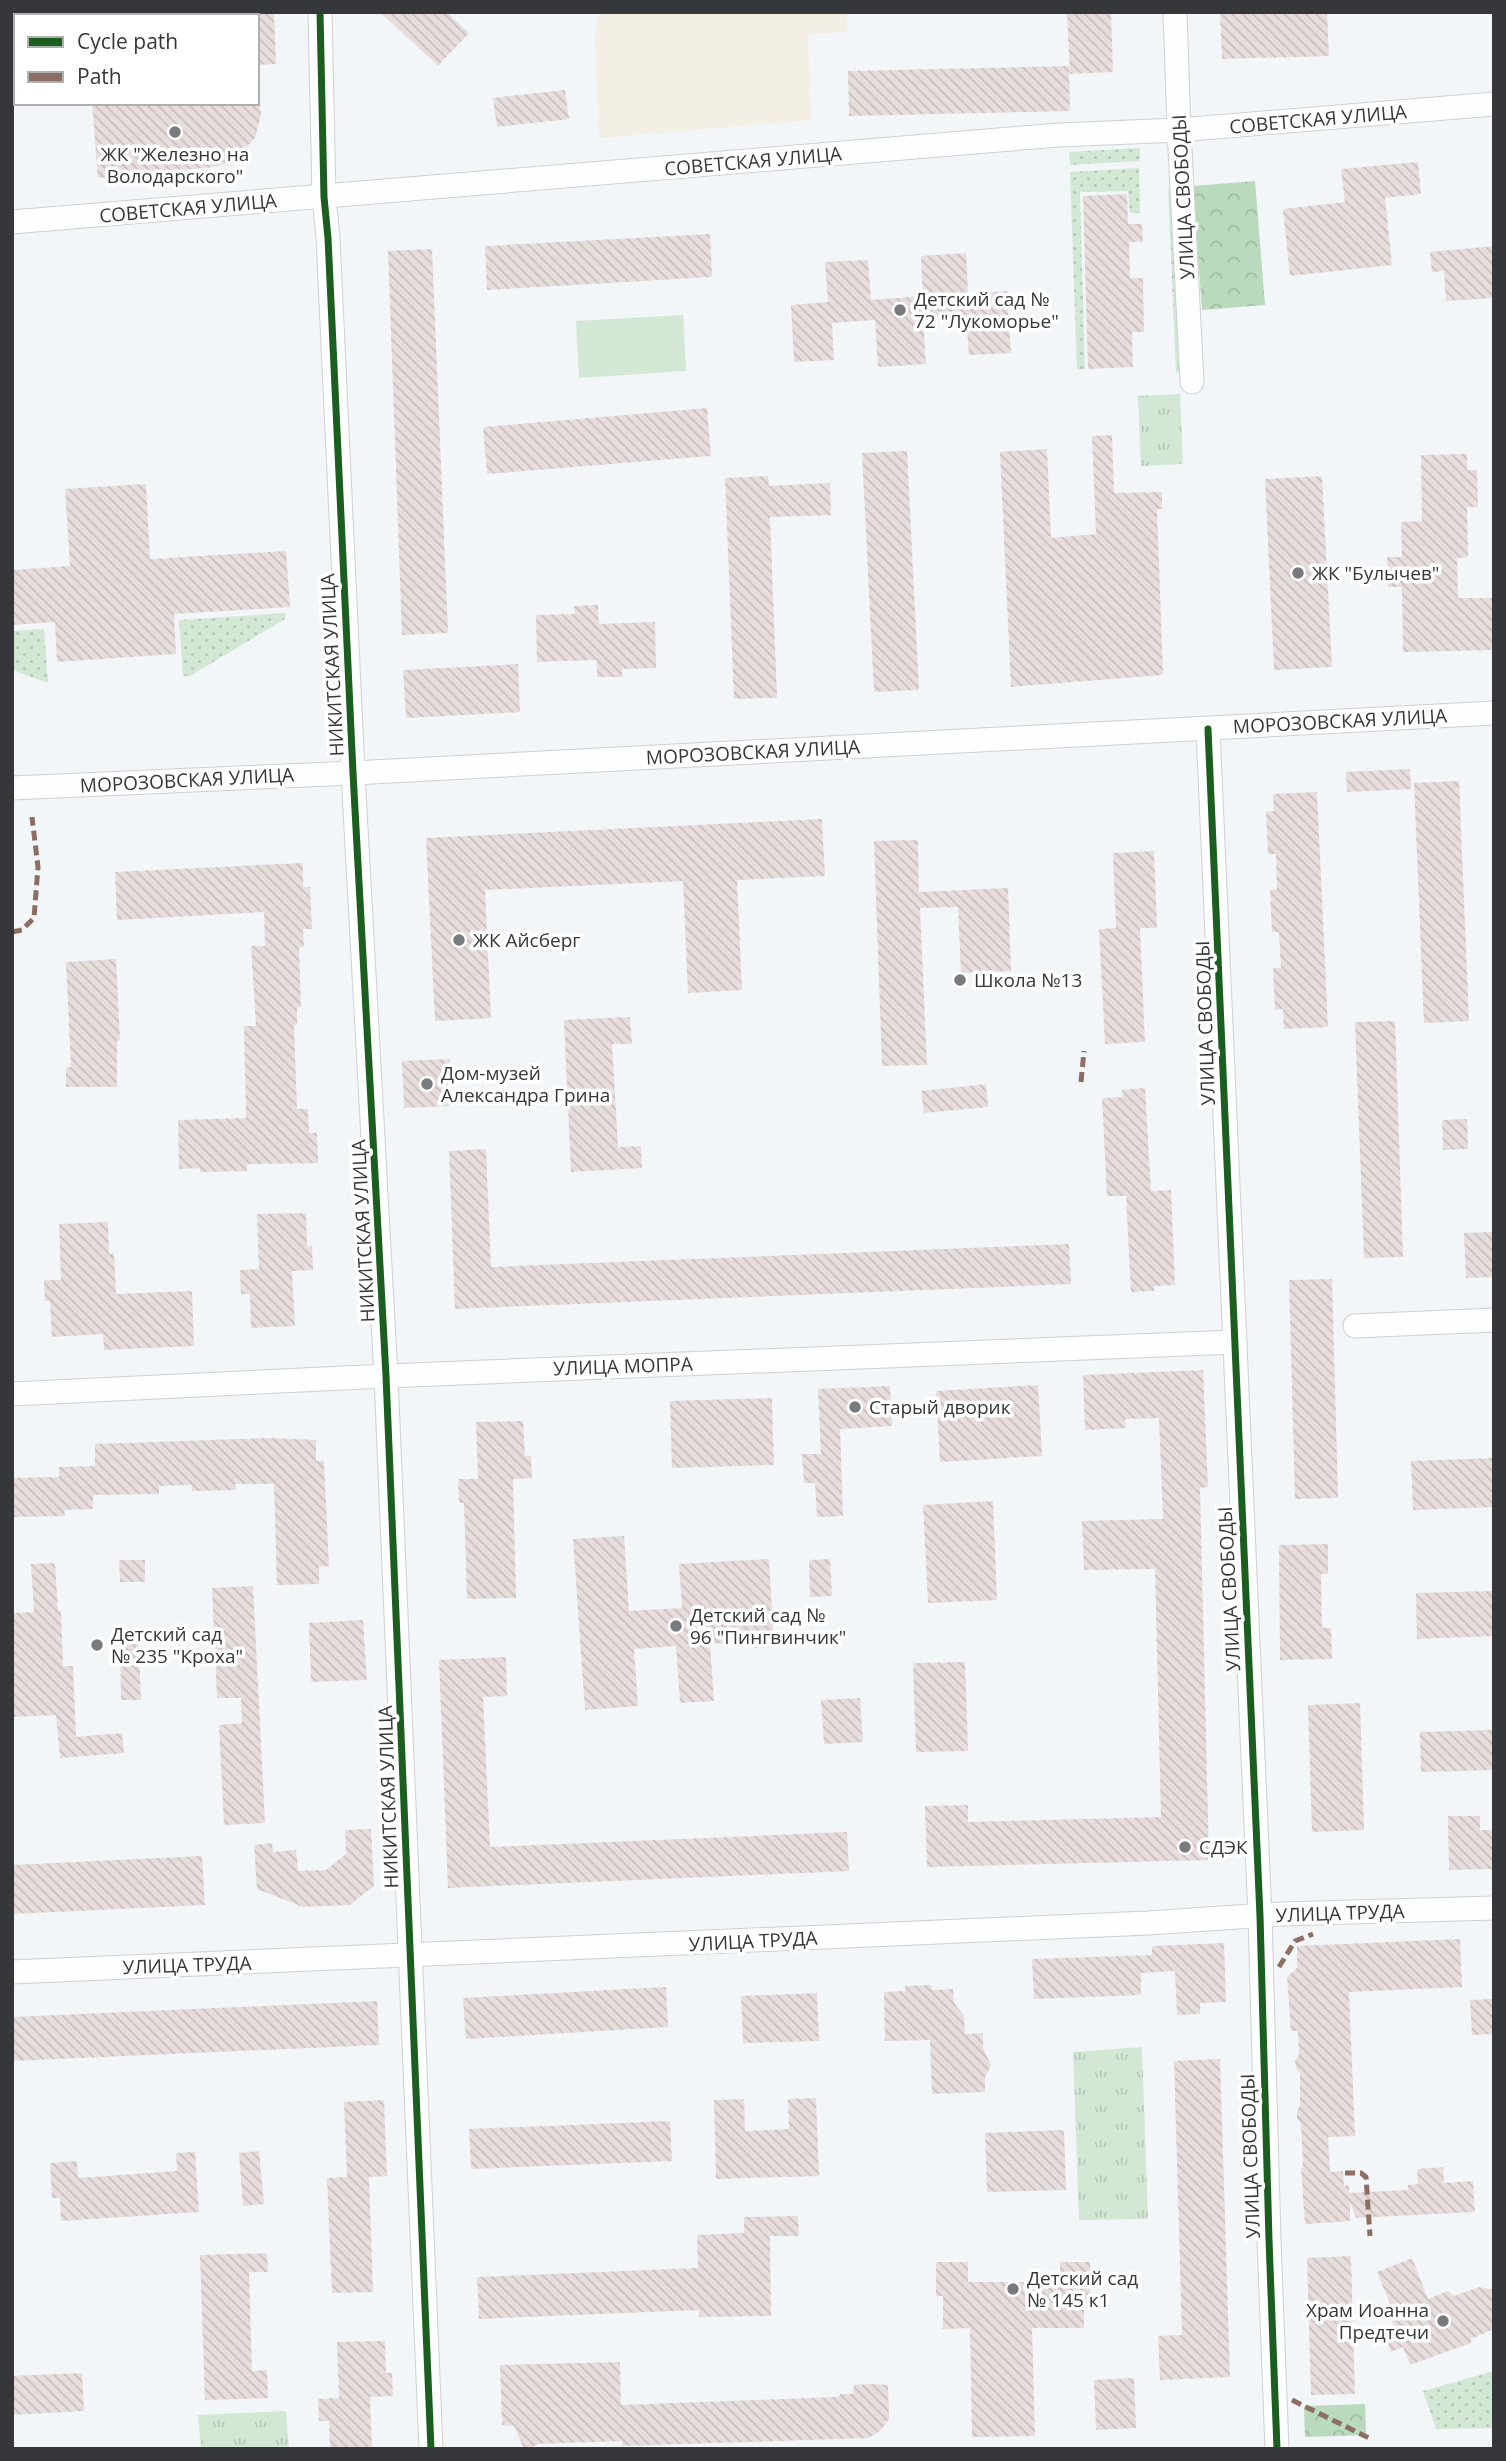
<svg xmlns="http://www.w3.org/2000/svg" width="1506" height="2461" font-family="'Open Sans',sans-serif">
  <defs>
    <pattern id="grass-dots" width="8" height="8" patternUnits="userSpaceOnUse" patternTransform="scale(1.75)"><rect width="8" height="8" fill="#d2e8d5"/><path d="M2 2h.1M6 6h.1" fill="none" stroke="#b5c8b8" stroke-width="1.8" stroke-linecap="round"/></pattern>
    <pattern id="forest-crowns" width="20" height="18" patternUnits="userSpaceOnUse" patternTransform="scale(1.75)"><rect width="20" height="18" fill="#b9dabd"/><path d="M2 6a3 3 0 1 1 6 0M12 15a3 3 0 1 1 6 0" fill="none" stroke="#a0bca3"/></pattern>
    <pattern id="park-tufts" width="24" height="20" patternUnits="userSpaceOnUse" patternTransform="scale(1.75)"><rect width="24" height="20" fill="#d2e8d5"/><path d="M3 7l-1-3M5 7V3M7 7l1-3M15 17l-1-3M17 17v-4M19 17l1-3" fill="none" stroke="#b5c8b8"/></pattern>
    <pattern id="building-back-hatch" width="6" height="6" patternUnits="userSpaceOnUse" patternTransform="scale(1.75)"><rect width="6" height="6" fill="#e7dddc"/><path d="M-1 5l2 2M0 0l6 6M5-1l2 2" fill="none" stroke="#c7bebe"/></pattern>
  </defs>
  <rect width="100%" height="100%" fill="#f3f6f9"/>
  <polygon fill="#f4efe5" points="598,12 848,12 846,32 808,34 811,120 599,138 595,39"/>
  <g fill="url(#grass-dots)">
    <polygon points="1140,148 1140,161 1070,165 1069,152"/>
    <polygon points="1139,168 1140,213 1130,213 1128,191 1080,192 1085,369 1077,370 1070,172"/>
    <polygon points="1168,189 1177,189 1185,372 1176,372"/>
    <polygon points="286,613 285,619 190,676 183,676 179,620"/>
    <polygon points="44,629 48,683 12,670 12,631"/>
    <polygon points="1494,2371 1494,2428 1436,2429 1423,2391"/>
  </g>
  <g fill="url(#forest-crowns)">
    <polygon points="1255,181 1265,305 1202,310 1193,186"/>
    <polygon points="1365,2404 1366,2435 1305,2437 1304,2406"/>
  </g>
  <g fill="url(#park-tufts)">
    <polygon points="1180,394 1183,464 1141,466 1138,396"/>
    <polygon points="1142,2047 1148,2219 1079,2220 1073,2052"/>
    <polygon points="286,2411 289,2449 201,2449 198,2415"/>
  </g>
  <polygon fill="#d2e8d5" points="683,315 686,371 579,378 576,321"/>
  <g fill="url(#building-back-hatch)">
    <polygon points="257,12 274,12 276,64 257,65"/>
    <polygon points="380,12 447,12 469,33 438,66"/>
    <polygon points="1067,12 1111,12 1113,72 1070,74"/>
    <polygon points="1220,12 1327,12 1329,56 1222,59"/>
    <polygon points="1069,66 1070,111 849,116 848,71"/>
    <polygon points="565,90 569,119 497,127 493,98"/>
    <polygon points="92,103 260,103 261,115 255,138 236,158 226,163 213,167 98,178"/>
    <polygon points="1418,162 1421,194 1385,198 1392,265 1290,276 1283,209 1345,202 1341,169"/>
    <polygon points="1127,194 1128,224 1142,224 1143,242 1129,242 1130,278 1143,278 1144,332 1132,332 1133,367 1088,369 1083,196"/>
    <polygon points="710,234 712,277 487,290 485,246"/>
    <polygon points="1494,246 1494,298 1446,301 1444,271 1432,272 1430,252"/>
    <polygon points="432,249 448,633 402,635 388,251"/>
    <polygon points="966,253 968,294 1007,291 1011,353 969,355 966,315 923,318 926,364 878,367 875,320 832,323 834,360 794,362 791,305 828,302 825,262 868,260 871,300 923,296 921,256"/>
    <polygon points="707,408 711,456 487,474 483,427"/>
    <polygon points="1112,435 1114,493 1162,492 1162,509 1157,509 1163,675 1011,687 1000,452 1047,449 1051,538 1096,534 1092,436"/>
    <polygon points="907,451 919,690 874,692 862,453"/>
    <polygon points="1467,454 1467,470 1477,470 1478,507 1467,507 1468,557 1457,558 1458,598 1494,598 1494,650 1403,652 1402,587 1388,587 1387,557 1402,557 1401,522 1422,521 1421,455"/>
    <polygon points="768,476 769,486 830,483 831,515 770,517 777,698 734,699 725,478"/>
    <polygon points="1322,476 1332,667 1274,670 1265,479"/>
    <polygon points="146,484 150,559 286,551 290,607 174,614 176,654 57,662 55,622 12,625 12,570 70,566 65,489"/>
    <polygon points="598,605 599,624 655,622 656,668 622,669 622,677 597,677 597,660 537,662 536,615 575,614 574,606"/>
    <polygon points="518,664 520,712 406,718 403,670"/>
    <polygon points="1410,769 1411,789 1347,792 1346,772"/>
    <polygon points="1459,781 1469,1021 1424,1023 1414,783"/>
    <polygon points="1317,792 1328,1027 1284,1029 1283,1009 1275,1010 1273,968 1281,968 1279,932 1272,932 1270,890 1277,890 1276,854 1268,854 1266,812 1274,811 1273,794"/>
    <polygon points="822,819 825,876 737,880 742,990 688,993 683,881 485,890 491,1018 435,1021 426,838"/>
    <polygon points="918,840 919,892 1008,888 1011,971 961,973 958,907 920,908 927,1065 882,1066 874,841"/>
    <polygon points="1154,851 1157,928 1140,928 1145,1042 1105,1044 1099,929 1116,928 1113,853"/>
    <polygon points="303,863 303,887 310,887 312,929 303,929 304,947 299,947 301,1007 297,1007 297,1025 294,1025 297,1109 308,1109 309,1133 317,1133 318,1163 247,1164 247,1171 200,1172 200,1168 179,1169 178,1120 246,1118 244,1026 256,1026 251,946 265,946 264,912 117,920 115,872"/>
    <polygon points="116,959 120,1040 117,1041 117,1087 66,1087 66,1067 71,1067 66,962"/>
    <polygon points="630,1017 632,1044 612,1044 618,1147 641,1146 642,1168 571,1172 564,1020"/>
    <polygon points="1395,1021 1403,1257 1364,1258 1355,1022"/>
    <polygon points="450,1059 451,1106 404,1108 402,1061"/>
    <polygon points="986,1084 988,1107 924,1113 921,1091"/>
    <polygon points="1145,1088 1151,1191 1171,1190 1175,1285 1154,1286 1154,1291 1131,1292 1126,1196 1107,1196 1102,1098 1123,1097 1122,1090"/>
    <polygon points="1467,1119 1468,1149 1443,1150 1442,1120"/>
    <polygon points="486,1149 491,1267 1069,1244 1071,1284 455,1309 449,1151"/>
    <polygon points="306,1213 307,1247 312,1246 313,1270 292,1271 295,1326 251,1328 250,1294 241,1294 240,1270 259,1269 257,1214"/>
    <polygon points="108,1222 109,1254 114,1253 116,1294 192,1291 194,1346 104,1350 103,1334 52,1337 50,1301 45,1301 44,1280 61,1280 59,1224"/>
    <polygon points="1494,1232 1494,1277 1466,1278 1464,1233"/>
    <polygon points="1332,1279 1338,1498 1295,1499 1289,1280"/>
    <polygon points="1203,1370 1208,1487 1200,1488 1209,1860 927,1867 925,1806 968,1805 968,1822 1161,1817 1155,1569 1084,1570 1082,1521 1163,1519 1159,1418 1125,1419 1126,1428 1085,1430 1083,1375"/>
    <polygon points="1038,1385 1042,1456 940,1462 936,1391"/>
    <polygon points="890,1386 892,1426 840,1429 843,1516 817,1517 815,1483 804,1483 802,1454 821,1454 818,1389"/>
    <polygon points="772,1398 774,1465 672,1468 670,1401"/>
    <polygon points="523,1421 525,1456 531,1456 532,1478 513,1479 516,1598 467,1599 464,1503 459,1503 458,1479 478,1479 476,1422"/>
    <polygon points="271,1438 316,1440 316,1461 324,1461 329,1566 319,1567 319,1584 277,1585 274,1484 235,1484 236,1490 192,1491 192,1485 159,1486 159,1494 93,1495 93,1509 64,1510 65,1516 12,1517 12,1478 59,1477 59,1467 95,1466 95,1444"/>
    <polygon points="1494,1458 1494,1507 1413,1510 1411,1461"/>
    <polygon points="993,1501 997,1600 928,1603 923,1505"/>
    <polygon points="624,1536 629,1611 682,1608 679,1564 769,1559 774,1647 754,1648 753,1641 710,1644 714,1701 680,1703 676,1646 634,1649 638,1706 585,1710 573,1539"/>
    <polygon points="1328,1544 1328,1574 1321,1574 1322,1628 1331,1628 1332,1659 1280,1660 1279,1545"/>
    <polygon points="830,1559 832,1596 810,1597 809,1560"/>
    <polygon points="119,1560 145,1560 145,1582 120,1582"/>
    <polygon points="55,1563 58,1611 61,1611 63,1666 73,1666 76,1737 122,1733 124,1753 60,1758 56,1715 12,1717 12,1613 34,1612 31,1564"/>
    <polygon points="253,1586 265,1823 224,1825 219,1725 242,1723 241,1698 217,1698 212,1588"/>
    <polygon points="1494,1591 1494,1636 1417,1639 1416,1593"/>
    <polygon points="363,1620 367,1680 311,1682 309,1623"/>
    <polygon points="120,1634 138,1634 141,1700 121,1700"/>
    <polygon points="506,1657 507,1696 483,1697 490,1847 847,1832 849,1871 448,1888 439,1660"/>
    <polygon points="965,1662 968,1751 916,1752 913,1663"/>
    <polygon points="860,1698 863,1742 824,1744 821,1700"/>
    <polygon points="1360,1703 1364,1830 1312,1832 1308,1705"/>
    <polygon points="1494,1730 1494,1770 1421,1772 1420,1732"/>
    <polygon points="1448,1816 1480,1816 1480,1830 1494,1830 1494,1869 1449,1870"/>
    <polygon points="371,1829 374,1886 350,1905 303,1907 257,1889 254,1845 272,1843 273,1852 296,1850 298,1871 326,1870 346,1854 345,1830"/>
    <polygon points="202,1856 205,1905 12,1914 12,1865"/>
    <polygon points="1460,1939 1462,1987 1349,1992 1355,2136 1328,2137 1330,2172 1343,2171 1344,2186 1349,2185 1349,2193 1408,2190 1408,2185 1418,2184 1417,2169 1443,2167 1444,2183 1473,2181 1475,2212 1356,2218 1350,2202 1350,2221 1305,2224 1301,2168 1303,2167 1301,2123 1297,2119 1297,2110 1300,2106 1300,2073 1296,2068 1295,2061 1299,2055 1298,2031 1291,2031 1287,1977 1297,1968 1297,1946"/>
    <polygon points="1224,1943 1226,2002 1200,2003 1200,2014 1177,2015 1175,1971 1141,1973 1141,1995 1034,1999 1032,1959 1152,1955 1152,1946"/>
    <polygon points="931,1985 932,1990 953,1989 954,2003 964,2016 965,2034 983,2033 983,2048 991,2065 985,2077 985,2092 932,2094 930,2040 885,2041 884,1992 905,1991 905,1986"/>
    <polygon points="666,1987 668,2027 466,2039 463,1998"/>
    <polygon points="817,1993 819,2041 743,2043 741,1996"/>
    <polygon points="1494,1999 1494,2034 1472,2035 1470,2000"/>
    <polygon points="377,2001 379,2045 12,2061 12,2017"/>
    <polygon points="1220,2059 1230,2377 1160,2380 1158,2336 1182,2335 1174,2061"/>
    <polygon points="816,2098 819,2176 716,2179 714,2100 744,2099 745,2131 789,2129 788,2099"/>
    <polygon points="384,2100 387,2176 369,2177 373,2292 332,2293 327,2178 347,2177 344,2102"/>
    <polygon points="670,2121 672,2161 471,2169 469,2129"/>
    <polygon points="1064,2130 1066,2190 987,2192 985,2133"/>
    <polygon points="259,2151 264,2204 243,2206 239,2153"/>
    <polygon points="195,2152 199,2212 61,2221 60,2198 52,2198 50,2163 77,2161 78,2178 177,2171 176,2153"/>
    <polygon points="798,2216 799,2236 770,2236 771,2316 699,2317 699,2310 479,2319 477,2277 698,2268 697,2235 744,2233 744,2217"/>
    <polygon points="267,2253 268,2272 249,2272 252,2371 267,2370 268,2398 205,2400 200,2255"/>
    <polygon points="1351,2256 1355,2394 1311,2395 1307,2258"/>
    <polygon points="1412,2258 1428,2299 1448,2291 1454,2296 1480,2287 1494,2290 1494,2329 1471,2339 1471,2343 1410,2365 1403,2347 1391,2352 1385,2336 1396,2333 1389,2313 1393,2311 1377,2272"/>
    <polygon points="936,2262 968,2262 968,2282 1060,2282 1060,2262 1090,2262 1090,2304 1084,2304 1084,2328 1032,2328 1035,2436 972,2437 970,2328 943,2329 943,2296 936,2296"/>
    <polygon points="385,2341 386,2373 392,2373 393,2396 370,2397 372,2449 330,2449 329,2421 319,2421 318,2399 339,2398 337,2342"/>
    <polygon points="620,2362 621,2405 838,2397 840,2394 853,2394 854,2385 874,2384 888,2385 889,2419 880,2431 869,2438 622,2446 622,2441 538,2444 529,2449 524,2449 514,2426 502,2425 500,2365"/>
    <polygon points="82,2373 84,2411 12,2415 12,2376"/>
    <polygon points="1134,2378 1136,2428 1096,2430 1094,2380"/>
  </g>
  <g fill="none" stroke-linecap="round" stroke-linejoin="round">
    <g stroke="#ced0d2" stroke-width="25">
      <g id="minor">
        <polyline points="320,12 324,197 328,238 353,773 386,1376 431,2449"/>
        <polyline points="1175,12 1179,130 1192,382"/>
        <polyline points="12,222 1059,135 1179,130 1494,104"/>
        <polyline points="1208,729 1260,1916 1269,2240 1277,2449"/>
        <polyline points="12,788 353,773 1494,713"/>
        <polyline points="1355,1326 1494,1320"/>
        <polyline points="12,1394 386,1376 1235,1342"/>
        <polyline points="12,1972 1148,1923 1281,1914 1494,1908"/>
      </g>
    </g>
    <use href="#minor" stroke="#fdfefe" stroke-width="23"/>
    <g stroke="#8d6e63" stroke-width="5" stroke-dasharray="10 5" stroke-linecap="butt">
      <polyline points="12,932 22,930 34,918 38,867 32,817"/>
      <polyline points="1081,1082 1084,1051"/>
      <polyline points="1279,1967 1295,1941 1313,1934"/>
      <polyline points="1345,2173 1361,2173 1366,2177 1370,2236"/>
      <polyline points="1292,2400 1371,2439"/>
    </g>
    <g stroke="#fff" stroke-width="11">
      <g id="cycleway">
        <polyline points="320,12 324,197 328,238 353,773 386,1376 431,2449"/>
        <polyline points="1208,729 1260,1916 1269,2240 1277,2449"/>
      </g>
    </g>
    <use href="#cycleway" stroke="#1b5e20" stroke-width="7"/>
  </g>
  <g fill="#787a7d" stroke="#fff" stroke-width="2.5">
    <circle cx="175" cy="132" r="7"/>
    <circle cx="900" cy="310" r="7"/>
    <circle cx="1298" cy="573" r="7"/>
    <circle cx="459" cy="940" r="7"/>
    <circle cx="960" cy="980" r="7"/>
    <circle cx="427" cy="1084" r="7"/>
    <circle cx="855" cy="1407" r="7"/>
    <circle cx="676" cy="1626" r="7"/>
    <circle cx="97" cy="1645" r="7"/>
    <circle cx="1185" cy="1847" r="7"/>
    <circle cx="1013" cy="2289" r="7"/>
    <circle cx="1443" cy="2321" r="7"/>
  </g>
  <g text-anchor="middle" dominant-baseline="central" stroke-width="7" stroke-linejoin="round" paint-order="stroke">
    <g font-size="19" fill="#35373a" stroke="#fff">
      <text transform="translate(1318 119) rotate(-5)">СОВЕТСКАЯ УЛИЦА</text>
      <text transform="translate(753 161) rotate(-5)">СОВЕТСКАЯ УЛИЦА</text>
      <text transform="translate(1183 197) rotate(-93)">УЛИЦА СВОБОДЫ</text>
      <text transform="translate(188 208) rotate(-5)">СОВЕТСКАЯ УЛИЦА</text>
      <text transform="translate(332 665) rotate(-93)">НИКИТСКАЯ УЛИЦА</text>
      <text transform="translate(1340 721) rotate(-3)">МОРОЗОВСКАЯ УЛИЦА</text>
      <text transform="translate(753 752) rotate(-3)">МОРОЗОВСКАЯ УЛИЦА</text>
      <text transform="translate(187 780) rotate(-3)">МОРОЗОВСКАЯ УЛИЦА</text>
      <text transform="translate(1205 1023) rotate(-92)">УЛИЦА СВОБОДЫ</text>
      <text transform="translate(363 1231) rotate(-93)">НИКИТСКАЯ УЛИЦА</text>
      <text transform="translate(623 1366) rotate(-2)">УЛИЦА МОПРА</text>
      <text transform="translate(1229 1589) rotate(-93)">УЛИЦА СВОБОДЫ</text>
      <text transform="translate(388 1797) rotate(-92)">НИКИТСКАЯ УЛИЦА</text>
      <text transform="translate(1340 1913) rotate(-2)">УЛИЦА ТРУДА</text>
      <text transform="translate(753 1941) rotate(-3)">УЛИЦА ТРУДА</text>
      <text transform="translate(187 1965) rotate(-2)">УЛИЦА ТРУДА</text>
      <text transform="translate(1250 2156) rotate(-92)">УЛИЦА СВОБОДЫ</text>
    </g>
    <g font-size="19" fill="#35373a" stroke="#fff" text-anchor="start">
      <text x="175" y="154" text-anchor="middle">ЖК "Железно на<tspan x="175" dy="22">Володарского"</tspan></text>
      <text x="914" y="299">Детский сад №<tspan x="914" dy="22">72 "Лукоморье"</tspan></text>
      <text x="1312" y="573">ЖК "Булычев"</text>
      <text x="473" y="940">ЖК Айсберг</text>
      <text x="974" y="980">Школа №13</text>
      <text x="441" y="1073">Дом-музей<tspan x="441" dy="22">Александра Грина</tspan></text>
      <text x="869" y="1407">Старый дворик</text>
      <text x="690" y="1615">Детский сад №<tspan x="690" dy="22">96 "Пингвинчик"</tspan></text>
      <text x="111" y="1634">Детский сад<tspan x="111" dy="22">№ 235 "Кроха"</tspan></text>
      <text x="1199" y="1847">СДЭК</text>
      <text x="1027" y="2278">Детский сад<tspan x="1027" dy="22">№ 145 к1</tspan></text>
      <text x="1429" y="2310" text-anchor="end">Храм Иоанна<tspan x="1429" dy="22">Предтечи</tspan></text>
    </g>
  </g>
  <rect width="1506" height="2461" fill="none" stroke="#35373a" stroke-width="28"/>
  <rect x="14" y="14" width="245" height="91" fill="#ffffff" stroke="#aeafb0" stroke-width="2"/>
  <rect x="28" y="37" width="35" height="10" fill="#1b5e20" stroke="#aeafb0" stroke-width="2"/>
  <text x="77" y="49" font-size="21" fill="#35373a">Cycle path</text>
  <rect x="28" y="72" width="35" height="10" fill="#8d6e63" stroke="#aeafb0" stroke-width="2"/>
  <text x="77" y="84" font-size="21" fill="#35373a">Path</text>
</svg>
